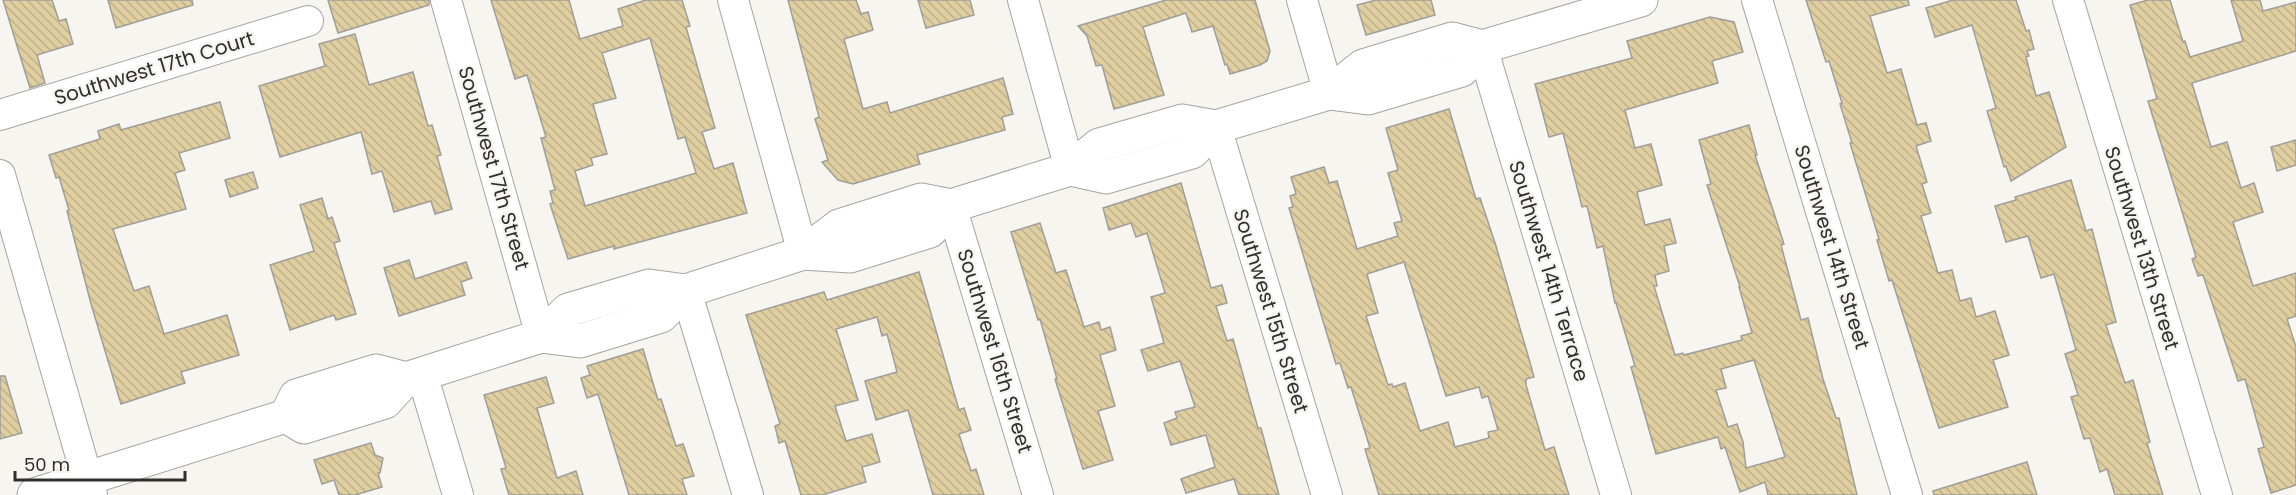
<svg xmlns="http://www.w3.org/2000/svg" width="2296" height="495" font-family="Poppins,sans-serif">
  <defs>
    <pattern id="building-back-hatch" width="6" height="6" patternUnits="userSpaceOnUse" patternTransform="scale(1.5)"><rect width="6" height="6" fill="#dfcea0"/><path d="M-1 5l2 2M0 0l6 6M5-1l2 2" fill="none" stroke="#c0b18a"/></pattern>
  </defs>
  <rect width="100%" height="100%" fill="#f7f5f0"/>
  <g fill="url(#building-back-hatch)" stroke="#a09e99" stroke-width="1.5" fill-rule="evenodd">
    <polygon points="3,0 52,0 59,21 66,19 73,44 37,55 45,83 30,88"/>
    <polygon points="108,0 192,0 193,5 116,28"/>
    <polygon points="328,0 429,0 429,5 338,33"/>
    <path d="M491,0H569L580,39L623,26L618,9L646,0H682L690,26L686,27L715,128L702,132L714,169L733,163L747,213L614,249V246L568,259L550,204L553,203L550,191L555,190L541,138L546,137L527,75L515,79ZM650,38L678,139L685,137L696,173L585,206L575,171L593,165L591,158L607,154L593,104L616,98L602,53Z"/>
    <polygon points="788,0 856,0 861,14 868,12 873,30 844,39 863,109 887,102 890,113 1003,78 1013,114 1002,117 1005,130 917,155 920,164 853,184 838,180 822,162 828,160 815,119 819,117"/>
    <polygon points="918,0 970,0 974,15 926,28"/>
    <polygon points="1166,0 1255,0 1270,51 1267,61 1260,65 1230,74 1227,64 1225,65 1213,26 1192,32 1186,13 1143,27 1164,95 1114,109 1102,65 1096,66 1087,36 1078,26"/>
    <polygon points="1376,0 1431,0 1435,15 1366,35 1357,5"/>
    <polygon points="1806,0 1908,0 1909,5 1870,16 1887,73 1901,69 1917,125 1926,123 1931,141 1916,146 1927,182 1922,184 1931,213 1921,216 1938,273 1952,270 1960,301 1971,298 1976,317 1995,311 2009,355 1993,360 2008,407 1939,428 1892,280 1889,281 1877,240 1879,239 1850,143 1852,143 1840,104 1842,103 1829,61 1826,62"/>
    <polygon points="1953,0 2016,0 2026,31 2029,30 2034,49 2027,51 2029,56 2026,57 2036,96 2049,92 2066,147 2011,181 2006,166 2004,167 1987,111 1996,108 1972,25 1935,37 1926,8"/>
    <polygon points="2148,0 2170,0 2183,42 2185,41 2190,57 2243,41 2231,0 2260,0 2263,11 2296,2 2296,51 2192,83 2211,147 2227,142 2241,188 2254,183 2263,212 2233,222 2253,286 2296,273 2296,316 2287,319 2296,347 2296,485 2271,493 2258,449 2264,447 2245,379 2238,381 2203,275 2198,276 2192,259 2196,257 2148,101 2157,99 2130,5"/>
    <path d="M1710,17L1734,22L1743,52L1712,61L1718,83L1625,110L1635,148L1651,144L1662,185L1637,192L1645,225L1670,219L1676,243L1664,246L1669,271L1655,275L1657,286H1654L1675,355L1683,353L1684,355L1742,340L1741,336L1752,333L1739,287H1740L1707,185L1711,184L1699,140L1749,125L1757,155H1755L1784,244L1781,245L1801,320L1808,318L1823,379L1836,418H1839L1857,495H1768L1765,482L1740,492L1725,447L1721,449L1718,437L1656,454L1631,367L1635,366L1616,303H1615L1603,246L1597,248L1587,206L1582,207L1563,133L1549,137L1535,84L1632,58L1627,41ZM1754,360L1785,457L1746,468L1743,442L1737,424L1728,427L1716,390L1726,388L1721,369Z"/>
    <polygon points="355,34 369,85 413,72 428,126 432,125 441,155 437,156 452,209 435,214 431,201 394,212 382,171 372,174 361,132 280,157 259,86 325,66 319,44"/>
    <polygon points="220,102 230,138 179,153 185,170 175,173 186,209 113,229 134,291 149,286 164,334 227,315 239,355 181,372 185,383 121,404 91,304 67,211 69,210 59,177 56,178 49,155 100,139 98,131 119,124 121,130"/>
    <path d="M1449,109L1476,199L1480,198L1496,246L1527,352L1534,377L1526,379V385L1545,450L1554,447L1569,495H1379L1365,449L1370,448L1351,387L1348,388L1340,363L1336,364L1289,208L1293,207L1290,196L1296,194L1291,177L1324,167L1329,183L1337,181L1357,249L1398,236L1394,223L1402,221L1388,173L1398,170L1386,128ZM1404,262L1446,396L1479,387L1482,398L1488,396L1498,430L1488,432L1489,438L1455,447L1448,422L1420,431L1405,383L1393,387L1392,384L1388,385L1366,316L1378,313L1367,274Z"/>
    <polygon points="2296,140 2296,165 2277,171 2271,147"/>
    <polygon points="253,172 258,188 230,197 225,180"/>
    <polygon points="2071,180 2086,231 2092,229 2116,322 2106,325 2125,383 2133,380 2150,442 2147,443 2163,495 2115,495 2107,469 2100,472 2090,438 2084,439 2071,397 2078,395 2065,354 2076,350 2054,274 2041,278 2028,236 2006,242 1995,206 2016,200 2015,197"/>
    <polygon points="1181,183 1211,288 1222,285 1227,303 1216,306 1227,341 1233,339 1258,428 1261,428 1279,495 1239,495 1234,479 1186,493 1181,479 1215,467 1206,435 1171,445 1164,423 1177,418 1175,412 1195,407 1180,361 1148,371 1141,350 1164,343 1151,297 1165,293 1147,233 1136,237 1131,223 1109,230 1103,208"/>
    <polygon points="322,198 328,219 332,217 340,241 334,243 356,314 336,320 334,315 290,330 270,265 314,251 300,205"/>
    <polygon points="1040,223 1056,273 1066,270 1084,327 1099,322 1101,330 1110,327 1116,350 1100,355 1115,406 1098,411 1113,460 1083,469 1055,379 1057,379 1040,319 1038,320 1011,232"/>
    <polygon points="409,260 415,279 466,262 472,278 461,282 465,295 399,316 384,268"/>
    <polygon points="919,272 959,410 964,408 971,430 959,434 971,471 976,469 984,495 933,495 908,410 876,420 865,381 897,372 887,334 882,336 877,317 836,329 858,400 835,406 846,441 872,434 880,462 862,467 866,482 822,495 801,495 785,441 779,443 775,426 780,424 746,315 824,292 827,300"/>
    <polygon points="643,349 658,400 661,399 676,446 683,444 694,476 682,479 687,495 629,495 598,394 587,398 581,378 590,375 587,366"/>
    <polygon points="0,376 5,376 22,433 0,439"/>
    <polygon points="546,377 554,403 537,408 557,478 576,471 583,495 509,495 501,469 506,468 484,395"/>
    <polygon points="371,443 375,455 383,458 380,473 378,473 382,487 355,495 339,495 334,480 322,484 314,460"/>
    <polygon points="2027,462 2037,495 1934,495 1933,491"/>
  </g>
  <g fill="none" stroke-linecap="round" stroke-linejoin="round">
    <g stroke="#a6a49f" stroke-width="32">
      <g id="minor">
        <polyline points="446,0 541,336"/>
        <polyline points="733,0 803,253"/>
        <polyline points="1023,0 1070,169"/>
        <polyline points="1302,0 1329,93"/>
        <polyline points="1757,0 1907,495"/>
        <polyline points="2068,0 2217,495"/>
        <polyline points="1482,47 1616,495"/>
        <polyline points="0,115 308,21"/>
        <polyline points="1216,127 1327,495"/>
        <polyline points="0,175 92,495"/>
        <polyline points="951,206 1038,495"/>
        <polyline points="686,291 748,495"/>
        <polyline points="422,374 458,495"/>
      </g>
    </g>
    <g stroke="#a6a49f" stroke-width="35">
      <g id="major">
        <polyline points="1329,93 1368,98 1462,70 1482,47"/>
        <polyline points="1070,169 1106,177 1192,152 1216,127"/>
        <polyline points="803,253 850,256 930,231 951,206"/>
        <polyline points="541,336 568,310 649,286 686,291 803,253 839,226 921,200 951,206 1070,169 1099,145 1182,121 1216,127 1329,93 1363,66 1452,39 1482,47 1641,0"/>
        <polyline points="286,416 304,427 385,402 406,379 541,336 580,341 661,316 686,291"/>
        <polyline points="34,495 286,416 296,396 376,371 406,379"/>
      </g>
    </g>
    <use href="#minor" stroke="#fff" stroke-width="30"/>
    <use href="#major" stroke="#fff" stroke-width="33"/>
  </g>
  <g text-anchor="middle" dominant-baseline="central" stroke-width="4.5" stroke-linejoin="round" paint-order="stroke">
    <g font-size="20" fill="#2f2e2c" stroke="#f7f5f0">
      <text transform="translate(154 68) rotate(-17)">Southwest 17th Court</text>
      <text transform="translate(494 168) rotate(74)">Southwest 17th Street</text>
      <text transform="translate(1832 247) rotate(73)">Southwest 14th Street</text>
      <text transform="translate(2142 248) rotate(73)">Southwest 13th Street</text>
      <text transform="translate(1549 271) rotate(73)">Southwest 14th Terrace</text>
      <text transform="translate(1271 311) rotate(73)">Southwest 15th Street</text>
      <text transform="translate(995 351) rotate(73)">Southwest 16th Street</text>
    </g>
  </g>
  <path d="M15 471v9h170v-9" fill="none" stroke="#2f2e2c" stroke-width="3"/>
  <text x="24" y="471" font-size="18" fill="#2f2e2c" stroke="#f7f5f0" stroke-width="4.5" paint-order="stroke">50 m</text>
</svg>
